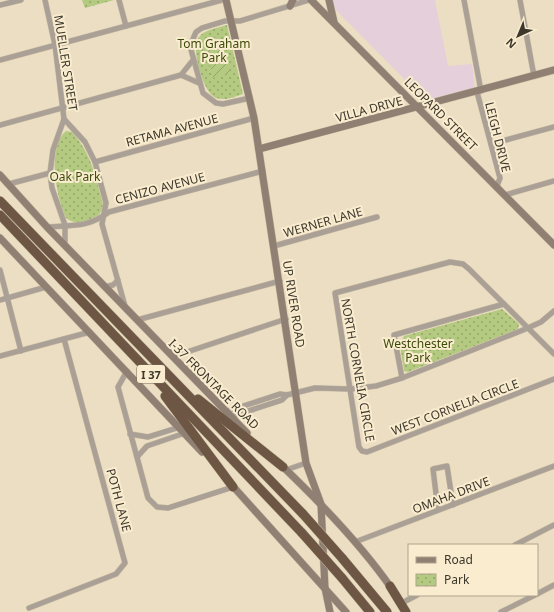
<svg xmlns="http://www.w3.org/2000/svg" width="554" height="612" font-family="'Noto Sans',sans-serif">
  <defs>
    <pattern id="park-dots" width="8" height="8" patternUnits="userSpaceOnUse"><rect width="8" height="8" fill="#b4ca80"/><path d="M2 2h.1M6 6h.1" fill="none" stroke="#94a569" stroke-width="1.8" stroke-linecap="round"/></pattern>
    <pattern id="garden-furrows" width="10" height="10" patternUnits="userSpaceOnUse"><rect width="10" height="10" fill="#b4ca80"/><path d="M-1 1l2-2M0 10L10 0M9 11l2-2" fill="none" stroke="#94a569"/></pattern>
  </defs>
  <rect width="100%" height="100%" fill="#ecdec2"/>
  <polygon fill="#e5cfdb" points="332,0 435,0 448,66 472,64 475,88 425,100 334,8"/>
  <g fill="url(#park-dots)">
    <polygon points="82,0 114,0 85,8"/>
    <path d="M227,25L243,94C235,97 225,101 216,98C203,93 190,48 199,37C205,29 218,28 227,25Z"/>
    <path d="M66,131L72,132C91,153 96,177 103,204C103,221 78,228 66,218C57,199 46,147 66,131Z"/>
    <polygon points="502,309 519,324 518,329 408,372 404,371 400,345 404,336"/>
  </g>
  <polygon fill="url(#garden-furrows)" points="222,39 230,73 213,78 205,43"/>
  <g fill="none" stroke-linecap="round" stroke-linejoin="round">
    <g stroke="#c9bda4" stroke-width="6">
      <g id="street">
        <polyline points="45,0 55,45 64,119 53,150 50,173 52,188 65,225 65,246"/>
        <polyline points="119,0 126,26"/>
        <polyline points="464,0 481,91"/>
        <polyline points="520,0 534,76"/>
        <polyline points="0,5 21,0"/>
        <polyline points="0,60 222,0"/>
        <polyline points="181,75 193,60"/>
        <polyline points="477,92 500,178 497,186"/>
        <polyline points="250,98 223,104 216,103 203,93 190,46 196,32 202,28 225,21 240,21 309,0"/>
        <polyline points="64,119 85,142 95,162 106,203 102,224 125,306"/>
        <polyline points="0,125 181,75 199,83"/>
        <polyline points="491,144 554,127"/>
        <polyline points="95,162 254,118"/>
        <polyline points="9,184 50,173"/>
        <polyline points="505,195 554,181"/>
        <path d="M47,227C73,225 87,228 109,212L263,171"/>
        <polyline points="274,246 377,217"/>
        <polyline points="0,270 21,351"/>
        <polyline points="104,287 113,285 118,280"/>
        <polyline points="0,300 46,287"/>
        <polyline points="137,320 280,281"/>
        <polyline points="554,354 469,269 463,264 450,262 335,293 359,447 362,451 367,452 554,379"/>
        <polyline points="0,356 90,332"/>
        <polyline points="172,357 286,319"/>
        <polyline points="127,371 118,387 148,498 157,507 168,508 233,487"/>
        <polyline points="402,378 394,335 504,304"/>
        <polyline points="225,412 280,394 287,395 315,388 350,389 376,386 402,378 528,328 541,322 554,311"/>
        <polyline points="230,417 282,400 287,395"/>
        <polyline points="130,434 148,437 180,427"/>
        <polyline points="137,457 147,446 185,433"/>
        <polyline points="286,470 306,463"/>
        <polyline points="438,510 433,469 447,466 453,505"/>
        <polyline points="355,542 554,466"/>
        <polyline points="515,545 554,525"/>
        <polyline points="537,594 554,585"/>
        <polyline points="402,603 417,595"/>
        <polyline points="29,608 116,574 125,563 64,339"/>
        <polyline points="501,612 535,595"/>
      </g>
    </g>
    <g stroke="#c9bda4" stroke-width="8">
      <g id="secondary">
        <polyline points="226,0 254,118 306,463 321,504 325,588 330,612"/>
        <polyline points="311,0 554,245"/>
        <polyline points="329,0 334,22"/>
        <polyline points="290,6 293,0"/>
        <polyline points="259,149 554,70"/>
        <polyline points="0,175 47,227 247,433"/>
        <polyline points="0,238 202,452"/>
        <path d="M279,463C320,502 360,543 392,589"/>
        <polyline points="230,483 346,612"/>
      </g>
    </g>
    <g stroke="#c9bda4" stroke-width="10">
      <g id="highway">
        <polyline points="0,201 303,514"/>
        <polyline points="0,215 302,533"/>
        <polyline points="165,396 233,487"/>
        <polyline points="198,399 283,467"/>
        <polyline points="342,558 387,612"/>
        <polyline points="342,578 370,612"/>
        <polyline points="390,586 406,612"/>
      </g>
    </g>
    <use href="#street" stroke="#aba096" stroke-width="5"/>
    <use href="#secondary" stroke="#908073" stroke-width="7"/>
    <use href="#highway" stroke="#6d5744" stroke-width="9"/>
    <g stroke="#c9bda4" stroke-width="10" stroke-linecap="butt">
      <g id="highway-bridge">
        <polyline points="303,514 342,558"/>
        <polyline points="302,533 342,578"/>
      </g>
    </g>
    <use href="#highway-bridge" stroke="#6d5744" stroke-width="9"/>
  </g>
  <g text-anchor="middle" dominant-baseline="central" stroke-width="4" stroke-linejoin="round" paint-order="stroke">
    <rect fill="#f9eccf" stroke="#756d5d" stroke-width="1" x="137" y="365" width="28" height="18" rx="3"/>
    <g font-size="11" font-weight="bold" fill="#3d372c">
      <text x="151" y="374">I 37</text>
    </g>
    <g font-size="12" fill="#3c4b08" stroke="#f9eccf">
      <text x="214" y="43">Tom Graham<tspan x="214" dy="14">Park</tspan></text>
      <text x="75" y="176">Oak Park</text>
      <text x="418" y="343">Westchester<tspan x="418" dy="14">Park</tspan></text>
    </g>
    <g font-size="12" fill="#3d372c" stroke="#f9eccf">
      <text transform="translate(66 63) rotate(81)">MUELLER STREET</text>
      <text transform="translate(369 109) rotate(-15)">VILLA DRIVE</text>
      <text transform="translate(441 114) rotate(45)">LEOPARD STREET</text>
      <text transform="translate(172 130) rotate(-15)">RETAMA AVENUE</text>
      <text transform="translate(498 137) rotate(76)">LEIGH DRIVE</text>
      <text transform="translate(160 188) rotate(-15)">CENIZO AVENUE</text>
      <text transform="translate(323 222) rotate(-16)">WERNER LANE</text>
      <text transform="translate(294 304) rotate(81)">UP RIVER ROAD</text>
      <text transform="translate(358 370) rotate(80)">NORTH CORNELIA CIRCLE</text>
      <text transform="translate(214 384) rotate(45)">I-37 FRONTAGE ROAD</text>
      <text transform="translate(455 407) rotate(-21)">WEST CORNELIA CIRCLE</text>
      <text transform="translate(451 495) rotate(-21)">OMAHA DRIVE</text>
      <text transform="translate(119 500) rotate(75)">POTH LANE</text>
    </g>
  </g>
  <rect x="408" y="544" width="130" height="52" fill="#f9eccf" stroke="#aea48e"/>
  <rect x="416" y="557" width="20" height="6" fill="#908073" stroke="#aea48e"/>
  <text x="444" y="564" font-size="12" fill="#3d372c">Road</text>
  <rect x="416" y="574" width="20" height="12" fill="url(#park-dots)" stroke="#aea48e"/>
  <text x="444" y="584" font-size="12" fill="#3d372c">Park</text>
  <g transform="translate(518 36) rotate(224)" stroke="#f9eccf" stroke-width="3" paint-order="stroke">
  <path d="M0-3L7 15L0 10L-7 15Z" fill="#3d372c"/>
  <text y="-6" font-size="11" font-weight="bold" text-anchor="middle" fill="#3d372c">N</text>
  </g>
</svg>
